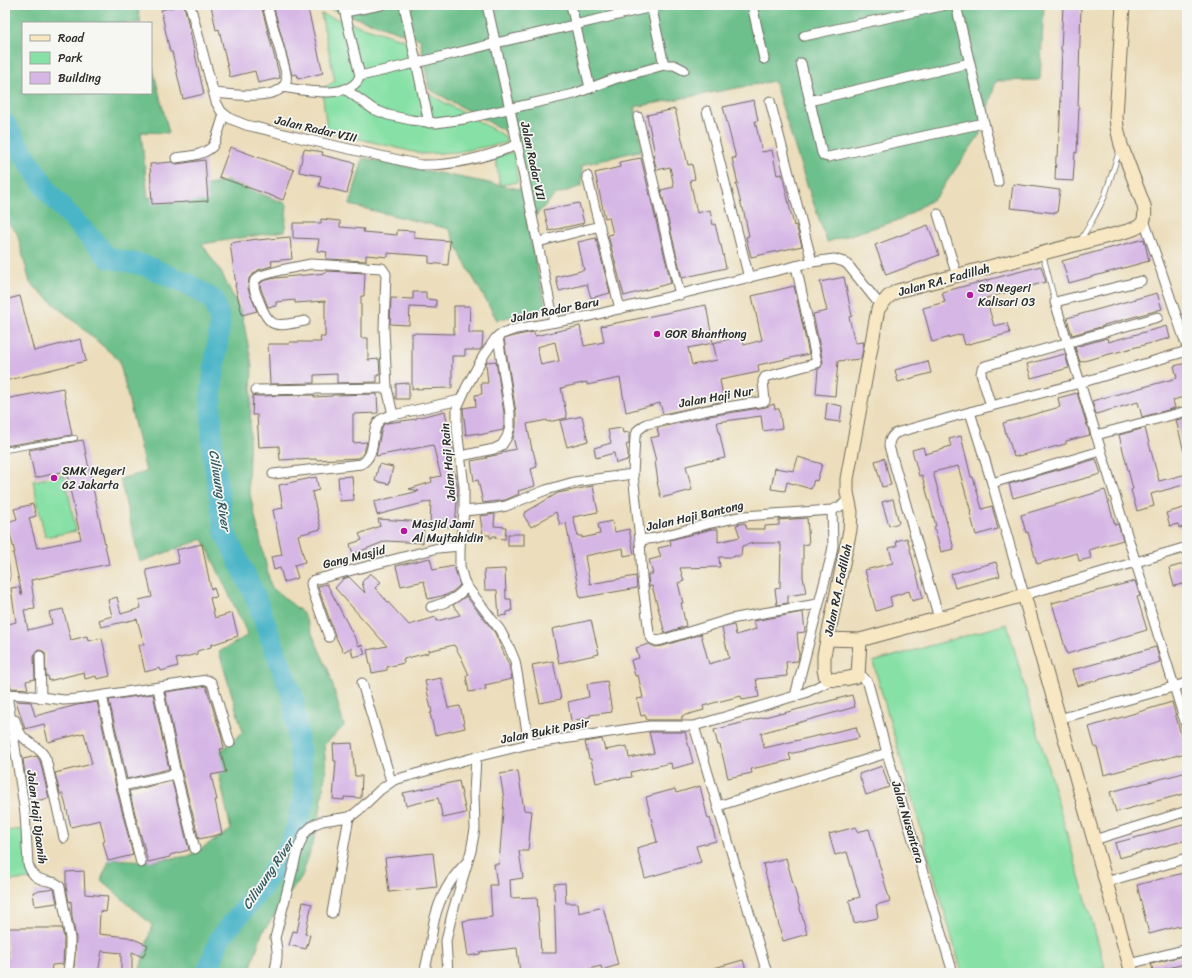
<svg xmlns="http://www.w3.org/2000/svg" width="1192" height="978" font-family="Sriracha,sans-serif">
  <rect width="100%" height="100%" fill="#f6f6f2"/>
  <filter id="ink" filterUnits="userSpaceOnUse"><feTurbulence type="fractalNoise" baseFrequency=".025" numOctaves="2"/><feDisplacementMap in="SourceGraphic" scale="8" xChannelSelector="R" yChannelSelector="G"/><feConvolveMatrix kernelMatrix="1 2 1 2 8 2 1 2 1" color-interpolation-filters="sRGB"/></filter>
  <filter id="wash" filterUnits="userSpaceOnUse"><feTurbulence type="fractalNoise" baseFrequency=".012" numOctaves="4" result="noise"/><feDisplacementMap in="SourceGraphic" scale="16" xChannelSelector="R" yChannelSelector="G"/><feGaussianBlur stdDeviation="0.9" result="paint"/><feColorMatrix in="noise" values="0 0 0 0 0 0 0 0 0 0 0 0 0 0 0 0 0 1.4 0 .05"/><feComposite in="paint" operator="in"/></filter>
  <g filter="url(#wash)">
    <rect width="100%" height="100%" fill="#ecdebc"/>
    <g fill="#87e1a6" stroke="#598668">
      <polygon points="321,14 414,43 424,91 505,136 506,143 457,152 422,154 327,131 322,89 335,81"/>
      <polygon points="513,152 518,182 500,185 495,156"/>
      <polygon points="65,475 76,531 45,537 33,481"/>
      <polygon points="1007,624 1105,967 1084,973 962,973 873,662"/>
      <polygon points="26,829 33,879 5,881 5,831"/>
    </g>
    <g fill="#6dbf8b" stroke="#4c755b">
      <polygon points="5,5 137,5 141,23 23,23 23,93 151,93 151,61 169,133 141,132 148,198 227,181 287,204 285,231 202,244 221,272 242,314 252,365 248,485 271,587 303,613 329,672 344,726 324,745 326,769 318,827 302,876 262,933 249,973 139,973 152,925 101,880 110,859 152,861 189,856 231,830 215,756 243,732 219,652 248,635 203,539 140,562 120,479 146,472 119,360 30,283 17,233 5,220"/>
      <polygon points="329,5 1044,5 1040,80 996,81 980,134 936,197 902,219 827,242 804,176 774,81 635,107 642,150 582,165 582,186 555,195 527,225 546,308 497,320 463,260 449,229 350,205 363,158 524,190 512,135 429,89 420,39 330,9"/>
    </g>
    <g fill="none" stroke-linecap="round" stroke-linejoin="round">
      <polyline stroke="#4bb5c8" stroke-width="21" points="5,123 14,139 49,193 109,258 144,265 188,284 214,300 220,322 211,395 212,450 225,533 255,596 293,698 305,797 291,844 260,890 220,938 207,973"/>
    </g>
    <g id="blocks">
      <g fill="#d6b6e5" fill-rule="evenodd">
        <polygon points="181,5 184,5 204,94 183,99 172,52 170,52 161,10"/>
        <polygon points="211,5 261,5 280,78 258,83 255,71 230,77 219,29 216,30"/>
        <polygon points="273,5 307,5 323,73 298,79 297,74 292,75"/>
        <polygon points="1063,5 1081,5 1078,107 1079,107 1077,153 1075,152 1073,181 1055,180 1056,156 1058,156 1061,101 1060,101 1062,50 1061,50"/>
        <polygon points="754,100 758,121 755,121 762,152 772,150 777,175 782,174 794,226 796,225 802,246 751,257 746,237 749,236 743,208 742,208 736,184 738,184 732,158 736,158 723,107"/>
        <polygon points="675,109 688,165 692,164 695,179 690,180 697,213 710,210 713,225 715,224 720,245 721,245 726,268 682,278 661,190 674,187 670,167 657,170 653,155 655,154 647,115"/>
        <polygon points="230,147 294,170 283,200 219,177"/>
        <polygon points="304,149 323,152 322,155 355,163 347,193 319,186 321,176 299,172"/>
        <polygon points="641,158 671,283 624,296 608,235 613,234 609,217 605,218 595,173 620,167 619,162"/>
        <polygon points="205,160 208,201 152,204 150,164 172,162 177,164"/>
        <polygon points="1013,184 1060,190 1057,213 1010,208"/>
        <polygon points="579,203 584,223 549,231 544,210"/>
        <polygon points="321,219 340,221 340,227 364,229 363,232 397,235 397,230 414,231 414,238 450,241 448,265 429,263 429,256 388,253 388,257 366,255 366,261 326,259 327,252 317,251 319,239 293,238 293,223 321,223"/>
        <polygon points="928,225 939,255 886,275 875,245"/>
        <polygon points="290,237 292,259 271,261 272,266 258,270 249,278 248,289 257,311 242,315 235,285 236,285 230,243 257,239 258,240"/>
        <polygon points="596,238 610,293 591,298 587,284 559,291 556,277 584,270 578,242"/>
        <polygon points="1144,239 1149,261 1069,283 1062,261"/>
        <polygon points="1041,266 1046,282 986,298 994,326 1007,323 1010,333 965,345 962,334 932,342 923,308 945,302 942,292"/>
        <polygon points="326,271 365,273 364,296 361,296 361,338 368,338 368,360 379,359 380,375 377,375 377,382 337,383 337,374 314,375 314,383 270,384 268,344 289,344 290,342 321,342 320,337 325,337 325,301 295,303 295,300 276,302 276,306 268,307 261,289 260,284 263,281 275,278 326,273"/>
        <polygon points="844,277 852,316 849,317 855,343 864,342 861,359 838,361 835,396 816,394 818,369 821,367 823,362 813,314 827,311 820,282"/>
        <path d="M794,286L809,354L758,365L759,372L720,380L724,401L663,414L660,403L626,412L620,378L587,385V382L561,388L567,418L548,422L547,420L527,424L532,450H533L537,467L531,469L535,486L518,491L519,494L505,500L483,503L478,480L474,481L471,461L487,458L486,457L502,454V452L516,449L513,437L516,427V412L504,339L518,335L534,332L535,336L580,326L584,346L604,342L601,326L706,305L713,343L742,336L744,345L762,340L752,296ZM555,342L559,361L541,365L537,347ZM713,343L717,360L692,365L688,348Z"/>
        <polygon points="413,292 426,292 426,299 436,300 436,308 410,307 409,325 390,324 391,298 413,299"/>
        <polygon points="1157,293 1162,309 1104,325 1104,326 1072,335 1067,318"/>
        <polygon points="20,296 34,351 81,339 86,361 5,381 5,300"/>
        <polygon points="454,306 470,306 469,333 483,333 482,347 480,350 465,350 465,356 452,356 452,388 412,389 412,333 454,334"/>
        <polygon points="1167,326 1170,338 1080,362 1075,347 1107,338 1108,342"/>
        <polygon points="1065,354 1069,368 1031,378 1027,364"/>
        <polygon points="496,361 504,413 504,426 503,430 479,435 479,433 466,435 463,409 463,408 476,406 475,395 482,394 481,383 488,383 486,364 487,362"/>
        <polygon points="928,361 931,373 898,382 895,370"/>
        <polygon points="1187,363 1187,396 1173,400 1175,408 1142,417 1138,402 1096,414 1092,401 1177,378 1174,366"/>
        <polygon points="409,383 409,399 396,399 396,384"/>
        <polygon points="63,388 72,435 5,446 5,399"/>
        <polygon points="1077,393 1090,435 1066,441 1066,444 1014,457 1008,437 1007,437 1003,423 1060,407 1058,398"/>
        <polygon points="377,394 378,413 353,414 353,443 367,442 364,452 359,458 316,460 316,459 297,460 297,459 280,460 279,446 259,447 257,415 252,415 253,395 256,396 314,395 314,397 332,396 332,395"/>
        <polygon points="827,403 842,406 840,422 825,420"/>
        <polygon points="774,404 775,409 779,409 782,428 763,431 761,416 717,422 725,458 710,461 710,460 686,466 692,490 661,498 657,482 658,482 655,461 656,461 650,438 659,436 657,428 709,416 766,407"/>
        <polygon points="445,411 454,455 450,456 458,488 455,527 430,526 431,501 377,515 374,502 419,491 409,489 432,482 431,478 441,476 433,445 376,456 382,427 384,424 387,423 416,419 416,418"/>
        <polygon points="582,416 588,441 567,447 560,421"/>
        <polygon points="1187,418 1187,451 1184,452 1176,420"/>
        <polygon points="622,428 623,433 629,432 629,444 626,445 628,452 628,460 616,463 614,453 596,458 594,448 611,443 608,430"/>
        <polygon points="1145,428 1159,481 1187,474 1187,484 1151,494 1154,506 1137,511 1131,490 1133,489 1119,435"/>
        <polygon points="961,436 971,477 973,477 982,509 992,506 998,529 976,535 970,513 971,512 958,466 933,472 954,549 941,552 934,527 936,526 922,475 919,476 912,450 923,447 925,454 944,449 944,448 951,446 949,439"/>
        <polygon points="83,440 109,564 31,580 35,609 24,610 28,630 52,624 49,612 63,609 71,640 87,636 88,641 102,638 110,676 97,679 96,676 85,679 84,672 49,681 48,676 46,676 45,653 43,651 39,650 37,651 34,656 35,679 26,681 28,689 11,688 5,663 5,653 7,652 5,640 5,625 16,622 11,588 19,587 21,595 22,595 13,553 15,553 7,522 17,519 14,509 33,504 36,516 29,518 37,548 81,539 66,471 35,478 29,450"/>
        <polygon points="798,457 822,464 817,481 814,480 811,489 787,482 785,491 771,489 775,468 794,471"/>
        <polygon points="884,458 891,485 882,487 875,461"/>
        <polygon points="1096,459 1101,474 1013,498 1009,484"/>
        <polygon points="379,464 393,467 389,484 375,481"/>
        <polygon points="352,476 354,500 340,501 338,477"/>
        <polygon points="316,477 319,490 312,492 321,529 298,535 305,562 294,565 298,578 284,582 280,568 274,570 271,557 282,555 273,510 283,508 279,485"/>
        <polygon points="593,486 598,512 573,517 578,536 582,536 582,538 600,534 598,524 612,521 615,532 629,529 634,554 624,556 623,548 585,556 590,584 636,576 637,588 580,598 566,523 560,525 556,512 531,527 524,516 524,513 558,493"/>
        <polygon points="1105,490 1115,525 1118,524 1123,540 1089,550 1091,558 1079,561 1077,553 1037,564 1028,532 1026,533 1021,515"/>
        <polygon points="893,499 899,523 889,526 882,502"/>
        <polygon points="1187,507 1187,526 1179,528 1178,524 1170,526 1166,513"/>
        <polygon points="495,514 494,526 506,527 505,539 495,538 496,536 493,536 492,538 490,538 490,535 483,535 480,516"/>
        <polygon points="807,518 809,544 803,545 803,577 806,593 788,596 788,603 777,605 775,589 780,588 781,545 780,545 780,543 753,543 742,546 741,556 734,556 734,557 719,557 720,567 680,568 684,581 678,583 683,603 681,603 686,626 665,633 652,586 649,587 648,577 648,574 653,574 649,560 661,557 658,548 671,545 670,540 712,529 718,529 718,542 740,537 736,525 745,523 747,529 765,529 765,526 779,525 779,520"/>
        <polygon points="378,519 424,522 423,543 386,541 353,554 350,544 362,540 359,534 380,526"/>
        <rect x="508" y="534" width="16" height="12"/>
        <polygon points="907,538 923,598 912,601 909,591 890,597 892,606 876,611 865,570 893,563 889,548 897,546 896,541"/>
        <polygon points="202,544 211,589 214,588 217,597 210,598 215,618 232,613 238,636 211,645 211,647 197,651 197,654 176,659 178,666 161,671 160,668 145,672 139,645 144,644 137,619 101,627 99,620 112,616 108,600 117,597 121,614 141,608 139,600 152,597 146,570 179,563 176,550"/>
        <polygon points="430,558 433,570 454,566 460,585 452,592 446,595 428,599 424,581 401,586 396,566"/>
        <polygon points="996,562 1000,576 955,588 951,574"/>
        <polygon points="1187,563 1187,583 1174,586 1169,568"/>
        <polygon points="505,569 506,599 511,599 512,611 507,612 507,615 499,616 497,590 485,590 484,570"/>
        <polygon points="370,573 381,582 375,588 409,625 436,617 437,621 460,615 453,605 466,596 495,633 509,665 512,679 485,685 486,689 469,692 466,676 469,675 461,657 454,645 428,651 428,653 403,659 404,663 387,667 387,670 372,673 367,650 387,646 335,588 343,579 349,577 365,593 362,582"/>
        <polygon points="1135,581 1140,596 1137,597 1147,630 1067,654 1052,603"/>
        <polygon points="327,584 359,646 362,645 365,654 353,657 351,648 343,652 335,635 318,587 318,586"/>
        <polygon points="803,612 805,632 797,633 799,655 798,661 786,662 787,676 756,679 759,697 742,700 741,696 717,702 703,706 704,710 682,716 682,720 647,720 645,715 641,716 637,699 643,698 638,675 635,676 631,660 639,658 636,648 649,644 655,647 663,646 701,634 709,664 729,658 722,628 734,625 736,635 756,629 754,621"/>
        <polygon points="591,620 599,654 559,663 552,629"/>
        <polygon points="1156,647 1160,662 1077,686 1072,670"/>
        <polygon points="553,661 561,699 540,703 532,665"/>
        <polygon points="441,678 448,708 460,706 465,728 435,735 430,713 432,713 425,681"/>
        <polygon points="607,681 612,712 590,715 590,717 571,721 568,702 589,697 587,684"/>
        <polygon points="206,686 221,734 224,748 220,749 226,772 211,775 217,800 215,800 222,834 199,839 182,773 165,692"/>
        <polygon points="153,694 169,769 127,779 109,700"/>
        <polygon points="852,695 855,707 761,733 764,748 856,727 859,738 789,754 791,760 751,769 752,773 728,778 720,745 718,745 714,730 780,713 780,714"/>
        <polygon points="16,701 31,702 35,716 77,705 97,702 116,787 133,855 108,861 103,842 105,841 100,820 71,827 63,794 60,794 55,773 92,764 84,733 48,742 44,724 25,729"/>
        <polygon points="1172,702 1186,753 1104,775 1097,747 1095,748 1089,727"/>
        <polygon points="649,732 685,732 693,763 672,769 671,763 631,772 632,777 617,779 617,778 596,783 591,759 589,759 585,742 602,739 605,750 627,746 629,758 654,753"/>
        <polygon points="352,743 355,776 362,776 361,798 344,797 344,800 333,799 336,761 334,761 333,744"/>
        <polygon points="37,756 40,761 49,798 31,802 27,789 23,759"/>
        <polygon points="882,766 889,787 866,795 859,774"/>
        <polygon points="518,771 524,810 532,811 528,851 519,851 523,878 510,880 511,898 537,897 541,953 556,953 554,884 565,883 566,903 578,903 579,913 603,907 618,965 602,970 601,966 574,973 520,973 517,948 480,952 480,954 468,956 463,921 492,917 490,885 497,885 494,864 499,864 504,799 500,774"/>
        <polygon points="1187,772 1187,793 1116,812 1110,792"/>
        <polygon points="172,781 189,850 170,855 170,857 148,862 129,791"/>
        <polygon points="459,781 466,813 443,818 438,798 406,806 403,793"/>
        <polygon points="700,786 708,819 710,818 716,841 696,846 701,862 645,878 637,848 657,842 646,797 675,789 676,793"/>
        <polygon points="1187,824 1187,840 1119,858 1115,843"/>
        <polygon points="856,827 857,832 869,829 890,901 876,905 878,918 854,923 849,900 860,897 847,852 835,855 829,834"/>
        <polygon points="433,853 437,887 389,892 385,858"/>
        <polygon points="786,858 807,934 783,941 763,864"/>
        <polygon points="84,871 85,894 108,896 106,912 100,911 99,934 128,937 148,945 143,957 132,952 132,973 121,973 121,953 102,951 98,973 76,973 77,970 74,969 76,938 72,916 71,901 69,902 66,887 66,872"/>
        <polygon points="1187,872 1187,924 1149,934 1137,885"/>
        <polygon points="54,889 57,903 35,906 33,892"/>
        <polygon points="303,902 312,904 305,934 310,935 306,949 289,945 293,931 297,932"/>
        <polygon points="5,928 62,928 64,939 63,964 52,965 51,973 5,973 5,957 9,958"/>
        <polygon points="1182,956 1184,964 1165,969 1166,973 1154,973 1151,964"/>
        <polygon points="743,960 747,973 708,973 707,970"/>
      </g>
    </g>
  </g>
  <g filter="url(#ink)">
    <use href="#blocks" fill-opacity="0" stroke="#6f6a5e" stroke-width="1"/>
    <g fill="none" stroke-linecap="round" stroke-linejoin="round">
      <g stroke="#6f6a5e" stroke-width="6">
        <g id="lane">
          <polyline points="1080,241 1093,219 1104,198 1119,152"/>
          <polyline points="1043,255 1055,302"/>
          <polyline points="5,450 75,438"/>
          <path d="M5,559C6,567 10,576 5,582"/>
        </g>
      </g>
      <g stroke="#6f6a5e" stroke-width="11">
        <g id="street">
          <path d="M190,5L216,102L221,111L224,114L231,119L246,125L309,140L421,165C454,166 486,157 517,145"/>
          <polyline points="343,5 360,76"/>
          <polyline points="404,5 429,123"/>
          <polyline points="487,5 510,109 554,322"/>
          <polyline points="571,5 590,88"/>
          <polyline points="651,5 664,65"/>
          <polyline points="752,5 764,59"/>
          <polyline points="956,5 998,182"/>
          <polyline points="345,12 381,5"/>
          <polyline points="804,36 946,5"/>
          <polyline points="801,63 822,153 824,156 828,157 984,123"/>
          <path d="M282,87C302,90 351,101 360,76L416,63L496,43L661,5"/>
          <polyline points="345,89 373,109 388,115 411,120 436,123 464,119 574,94 614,79 664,65 674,65 684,70"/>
          <path d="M214,93C230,94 279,102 286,82C287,78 286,73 285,69L267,5"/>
          <polyline points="770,101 812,262"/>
          <polyline points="809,101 970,63"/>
          <polyline points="707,111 749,278"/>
          <polyline points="638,117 680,295"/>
          <path d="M176,158C188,156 202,156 212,147C215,144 222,121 224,114"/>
          <polyline points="587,176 620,309"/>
          <polyline points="938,214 957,276"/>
          <polyline points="1144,220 1187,347"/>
          <polyline points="538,242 600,226"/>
          <polyline points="796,266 817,363 765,377 763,381 765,401 708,410 646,424 638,430 635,437 633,474 640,540 642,578 647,617 649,633 652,639 657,641 662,640 731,619 763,613 818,604"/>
          <polyline points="1141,281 1055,302 1187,728"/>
          <path d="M305,321C277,326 270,331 259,301C256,294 252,287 255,280L260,276L281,270L311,264L382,268L386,274L384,328L387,388L393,415"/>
          <polyline points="256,390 387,388"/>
          <polyline points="991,406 981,374 982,369 985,366 1158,317"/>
          <polyline points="970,412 992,483 1024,595 1187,547"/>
          <polyline points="1096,435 1187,411"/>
          <polyline points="461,456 494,449 502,445 507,437 510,427 510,413 498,337"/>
          <path d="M273,474L361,464C378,455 369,431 380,420C383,418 386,417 389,416L460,400"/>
          <polyline points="992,483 1101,451"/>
          <polyline points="464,511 496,508 506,506 546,490 574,482 633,474"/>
          <polyline points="640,540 656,538 711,523 744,516 832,510 839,507 849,500"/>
          <path d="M431,607C447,602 456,600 467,586"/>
          <path d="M939,618L889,446C889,440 891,436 896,433L991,406L1080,383L1187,351"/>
          <polyline points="329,637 312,589 311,583 314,580 438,548 460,546"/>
          <polyline points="40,656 41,698"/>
          <polyline points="858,676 863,677 868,683 887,753 953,973"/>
          <polyline points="362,683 391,781"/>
          <polyline points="158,688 176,774 195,849"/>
          <polyline points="5,694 25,695 64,700 78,699 207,680 211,682 213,686 230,743"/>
          <path d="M7,694L25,813L28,864C36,888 53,876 60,887L70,938V954L68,973"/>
          <polyline points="102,696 122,786 141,863"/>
          <polyline points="795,696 831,557 833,546 832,510"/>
          <polyline points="1059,719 1187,683"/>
          <path d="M15,720C17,726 19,734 24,738C32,746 41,748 46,759L64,838"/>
          <polyline points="694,726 767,973"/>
          <polyline points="529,744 518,678 515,661 510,649 500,630 468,588 464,581 460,567 460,546 464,511 464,487 457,429 457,408 466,388 484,355 495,339 499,335 516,329 590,316 812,262 834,259 844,262 848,265 880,305"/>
          <polyline points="122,786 176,774"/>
          <polyline points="718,806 887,753"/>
          <polyline points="1094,840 1187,811"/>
          <polyline points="1106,882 1187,858"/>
          <polyline points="332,913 349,817"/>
          <polyline points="1129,964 1187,949"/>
          <path d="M274,973C278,959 278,952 275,938L298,849L304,834L311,827L315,824L322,821L349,817L354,814L359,810L380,790L394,780L476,757L529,744L650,726H694L805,693L831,680"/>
          <path d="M424,973C429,956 431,938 434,921C440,896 450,879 467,862"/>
          <polyline points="448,973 446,941 452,914 471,851 475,829 474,793 476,757"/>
        </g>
      </g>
      <g stroke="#6f6a5e" stroke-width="15">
        <g id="secondary">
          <polyline points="827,639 860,640 1024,595 1132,973"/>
          <path d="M860,640L858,676C848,678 836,682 826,678L824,670V655L850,530L851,512L847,492V479L878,309L888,297L897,291L1120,233C1136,229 1148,227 1144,206L1121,145L1117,127L1116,116L1123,5"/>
        </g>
      </g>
      <use href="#lane" stroke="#fff" stroke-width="4.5"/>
      <use href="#street" stroke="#fff" stroke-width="9"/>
      <use href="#secondary" stroke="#f7e8c3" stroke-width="13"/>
    </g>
  </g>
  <g fill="#b5179e" stroke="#f6f6f2" stroke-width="1.5">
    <circle cx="970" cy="295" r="4"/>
    <circle cx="657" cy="334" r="4"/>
    <circle cx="54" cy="478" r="4"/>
    <circle cx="404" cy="531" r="4"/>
  </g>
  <g text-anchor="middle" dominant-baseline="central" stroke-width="3.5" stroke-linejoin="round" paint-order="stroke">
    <g font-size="12" fill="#2b2b2b" stroke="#f6f6f2">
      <text transform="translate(316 129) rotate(13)">Jalan Radar VIII</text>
      <text transform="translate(533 161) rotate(78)">Jalan Radar VII</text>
      <text transform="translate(944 280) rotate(-15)">Jalan RA. Fadillah</text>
      <text transform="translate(555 310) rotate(-11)">Jalan Radar Baru</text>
      <text transform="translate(716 397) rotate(-10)">Jalan Haji Nur</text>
      <text transform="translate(448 462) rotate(-95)">Jalan Haji Rain</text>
      <text transform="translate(695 516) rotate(-13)">Jalan Haji Bantong</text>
      <text transform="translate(354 557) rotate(-14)">Gang Masjid</text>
      <text transform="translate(838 590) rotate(-78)">Jalan RA. Fadillah</text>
      <text transform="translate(545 731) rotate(-11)">Jalan Bukit Pasir</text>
      <text transform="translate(37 817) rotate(83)">Jalan Haji Djaanih</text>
      <text transform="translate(908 822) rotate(73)">Jalan Nusantara</text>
    </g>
    <g font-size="12" fill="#2b2b2b" stroke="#f6f6f2" text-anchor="start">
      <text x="978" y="288">SD Negeri<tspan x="978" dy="14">Kalisari 03</tspan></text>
      <text x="665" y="334">GOR Bhanthong</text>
      <text x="62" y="471">SMK Negeri<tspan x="62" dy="14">62 Jakarta</tspan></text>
      <text x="412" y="524">Masjid Jami<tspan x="412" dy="14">Al Mujtahidin</tspan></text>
    </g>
    <g font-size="13" font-style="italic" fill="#365b62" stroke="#f6f6f2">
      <text transform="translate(220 490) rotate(81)">Ciliwung River</text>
      <text transform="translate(268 874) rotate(-56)">Ciliwung River</text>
    </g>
  </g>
  <rect width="1192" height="978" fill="none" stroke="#f6f6f2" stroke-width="20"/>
  <rect x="22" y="22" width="130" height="72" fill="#f6f6f2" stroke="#a5a5a2"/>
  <rect x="30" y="35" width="20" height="6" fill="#f7e8c3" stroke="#a5a5a2"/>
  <text x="58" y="42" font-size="12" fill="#2b2b2b">Road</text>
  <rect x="30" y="52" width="20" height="12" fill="#87e1a6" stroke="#a5a5a2"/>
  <text x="58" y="62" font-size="12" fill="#2b2b2b">Park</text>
  <rect x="30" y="72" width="20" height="12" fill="#d6b6e5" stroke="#a5a5a2"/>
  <text x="58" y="82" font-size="12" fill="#2b2b2b">Building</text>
</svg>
